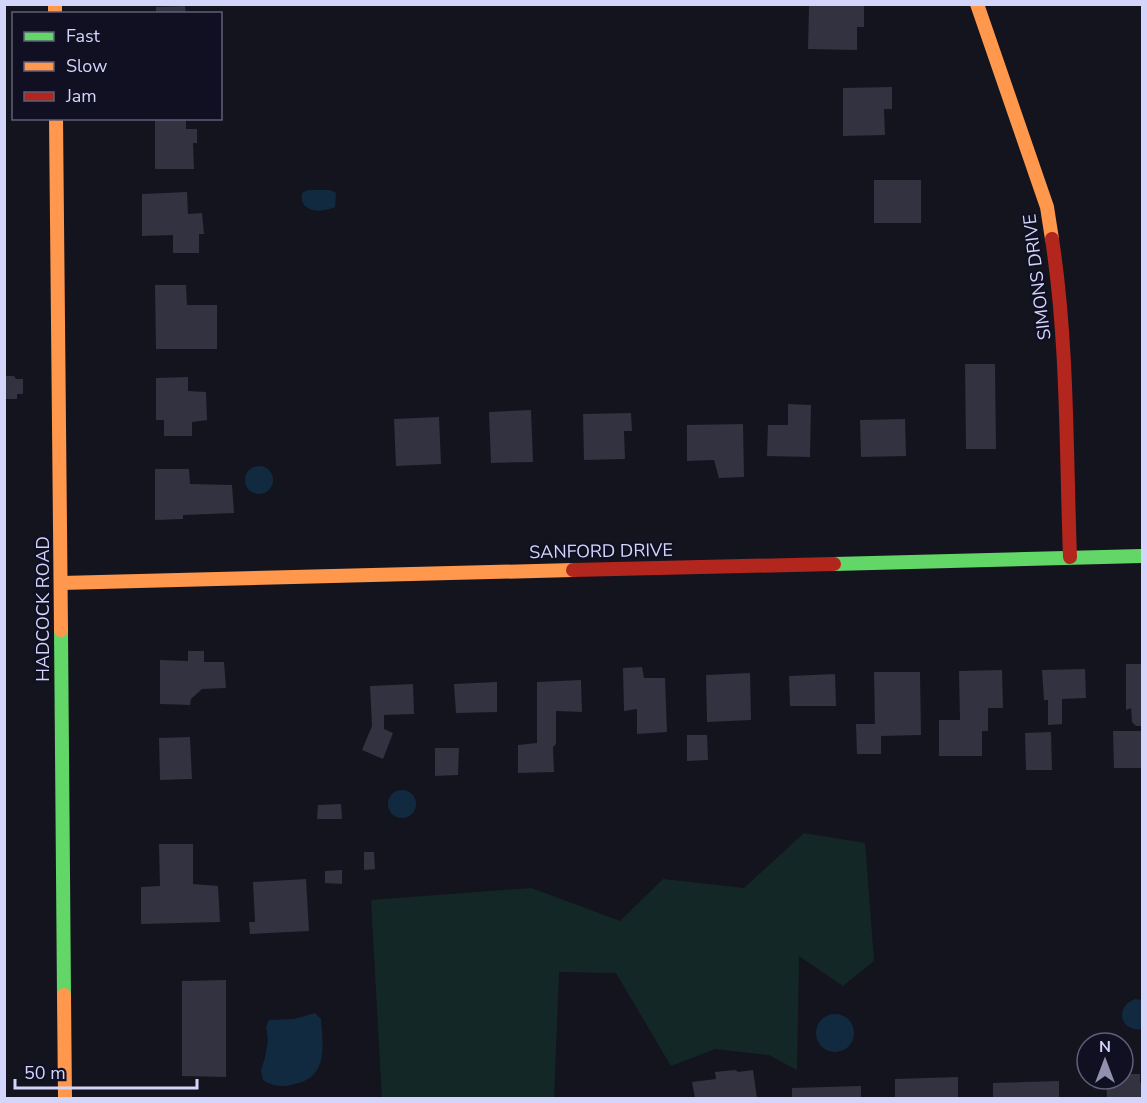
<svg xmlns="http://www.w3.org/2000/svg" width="1147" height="1103" font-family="'Nunito Sans',sans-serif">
  <rect width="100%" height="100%" fill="#14141e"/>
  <polygon fill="#132826" points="804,833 865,843 874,961 843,986 799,956 797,1070 769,1055 715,1049 671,1066 616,973 559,972 554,1098 382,1098 371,900 531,888 620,921 663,879 744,888"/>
  <g fill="#122a40">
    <path d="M308,190H330L336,193L335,207C321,213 299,213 302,193Z"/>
    <circle cx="259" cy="480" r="14"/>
    <circle cx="402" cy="804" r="14"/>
    <path d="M1135,999L1142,1000V1029C1120,1032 1114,1007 1135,999Z"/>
    <path d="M315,1013L321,1019C323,1047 328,1077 295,1084C283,1087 273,1087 263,1080L261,1070L265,1058L268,1040L266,1027L269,1020L294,1019Z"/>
    <circle cx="835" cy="1033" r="19"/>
  </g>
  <g fill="#323240">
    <polygon points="185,6 186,14 156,14 156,7"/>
    <polygon points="809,6 864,6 864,27 857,27 857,50 808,49"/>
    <polygon points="892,87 892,109 884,109 885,135 843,136 843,88"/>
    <polygon points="155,118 186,118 186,129 197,129 197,143 193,143 194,169 155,169"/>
    <rect x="874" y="180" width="47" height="43"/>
    <polygon points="187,192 188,214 202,213 204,234 199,234 199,253 173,253 173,235 142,236 142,194"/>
    <polygon points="155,285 186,285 187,305 217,305 217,349 156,349"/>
    <polygon points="965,364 995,364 996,449 966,449"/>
    <polygon points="4,376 14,376 16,379 23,379 23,394 17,394 17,399 4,399"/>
    <polygon points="188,377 188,391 206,392 207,420 192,422 192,436 164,436 164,420 156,420 156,378"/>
    <polygon points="788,404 811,405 810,457 767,456 768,425 788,425"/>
    <polygon points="531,410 533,462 491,463 489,412"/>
    <polygon points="631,413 632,431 624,431 625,459 584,460 583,414"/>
    <polygon points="439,417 441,464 396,466 394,419"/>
    <polygon points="905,419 906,456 861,457 860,420"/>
    <polygon points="743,424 744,477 719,478 714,460 687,461 687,425"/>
    <polygon points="155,469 189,469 190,484 232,485 234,513 183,515 183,519 155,520"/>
    <polygon points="188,651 204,651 204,662 224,662 226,688 202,689 191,699 190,705 160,704 160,660 188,661"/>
    <polygon points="1126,664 1142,664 1142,726 1136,726 1132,722 1131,708 1126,710"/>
    <polygon points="642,667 644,678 665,678 667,732 637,734 637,709 624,711 623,668"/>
    <polygon points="1085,669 1086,698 1062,699 1062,724 1048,725 1048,700 1044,700 1042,670"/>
    <polygon points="1002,670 1003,708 988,708 988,731 982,731 982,756 939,756 939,720 960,720 959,671"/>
    <polygon points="874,672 920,672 921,735 881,736 881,754 857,754 856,724 875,724"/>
    <polygon points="750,673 751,720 707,722 706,675"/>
    <polygon points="835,674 836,706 790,706 789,676"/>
    <polygon points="581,680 582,712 556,711 556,744 553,747 554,772 518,773 518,745 537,743 537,682"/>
    <polygon points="497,682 497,712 456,713 454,684"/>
    <polygon points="413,684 414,714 384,715 384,729 393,733 383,759 362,750 372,726 370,686"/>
    <polygon points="1113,731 1142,731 1142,768 1114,768"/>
    <polygon points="1051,732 1052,770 1026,770 1025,733"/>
    <polygon points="687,735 707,735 708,760 687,761"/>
    <polygon points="190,737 192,779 160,780 159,738"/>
    <polygon points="435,748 459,748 458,775 435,776"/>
    <polygon points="341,804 342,819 317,819 318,805"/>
    <polygon points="159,844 193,844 193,884 218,886 220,922 141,924 141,887 160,886"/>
    <polygon points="364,852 374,852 375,869 364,870"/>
    <polygon points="342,870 342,884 325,883 325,871"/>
    <polygon points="306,879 309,931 250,934 249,922 255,922 253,882"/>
    <polygon points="226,980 226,1077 182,1076 182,981"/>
    <polygon points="1123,1057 1130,1057 1130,1074 1140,1074 1140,1083 1142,1083 1142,1098 1107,1098 1106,1079 1123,1079"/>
    <polygon points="735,1070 738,1072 753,1070 757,1098 695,1098 692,1082 716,1079 715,1072"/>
    <polygon points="958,1077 958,1098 895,1098 895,1079"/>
    <polygon points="1059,1081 1059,1098 993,1098 993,1083"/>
    <polygon points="861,1086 861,1098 792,1098 792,1088"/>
  </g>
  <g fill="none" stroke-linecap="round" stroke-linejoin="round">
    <g stroke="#63d668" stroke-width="14">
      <polyline points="834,564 1142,556"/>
      <polyline points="61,630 64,995"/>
    </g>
    <g stroke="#ff974d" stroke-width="14">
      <polyline points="55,4 55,14"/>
      <polyline points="977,4 1047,207 1052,239"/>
      <polyline points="56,118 61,630"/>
      <polyline points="61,583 573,570"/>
      <polyline points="64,995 65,1098"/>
    </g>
    <g stroke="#b3261e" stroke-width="14">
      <path d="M1052,239C1068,343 1066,451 1070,557"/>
      <polyline points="573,570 834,564"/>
    </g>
  </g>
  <g text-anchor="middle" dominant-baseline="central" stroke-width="4.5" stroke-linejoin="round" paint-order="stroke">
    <g font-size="18" fill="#d4d5fb" stroke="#101022">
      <text transform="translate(1037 277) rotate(-97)">SIMONS DRIVE</text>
      <text transform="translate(601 551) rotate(-1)">SANFORD DRIVE</text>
      <text transform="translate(43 609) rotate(-90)">HADCOCK ROAD</text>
    </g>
  </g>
  <rect width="1147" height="1103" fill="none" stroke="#d4d5fb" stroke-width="12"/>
  <rect x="12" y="12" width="210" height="108" fill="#101022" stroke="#5e5f79" stroke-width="1.5"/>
  <rect x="24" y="32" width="30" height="9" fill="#63d668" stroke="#5e5f79" stroke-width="1.5"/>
  <text x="66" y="42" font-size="18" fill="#d4d5fb">Fast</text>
  <rect x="24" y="62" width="30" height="9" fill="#ff974d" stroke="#5e5f79" stroke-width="1.5"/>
  <text x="66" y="72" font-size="18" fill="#d4d5fb">Slow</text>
  <rect x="24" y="92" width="30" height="9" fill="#b3261e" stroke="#5e5f79" stroke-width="1.5"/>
  <text x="66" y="102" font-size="18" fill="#d4d5fb">Jam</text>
  <g transform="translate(1105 1061)"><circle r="28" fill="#101022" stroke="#5e5f79" stroke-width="1.5"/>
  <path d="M0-4.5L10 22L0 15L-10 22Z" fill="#9191ae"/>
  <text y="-9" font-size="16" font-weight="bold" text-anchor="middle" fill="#d4d5fb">N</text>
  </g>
  <path d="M15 1079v9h182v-9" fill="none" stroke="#d4d5fb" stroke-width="3"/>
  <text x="24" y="1079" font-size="18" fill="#d4d5fb" stroke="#101022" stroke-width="4.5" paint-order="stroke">50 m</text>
</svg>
